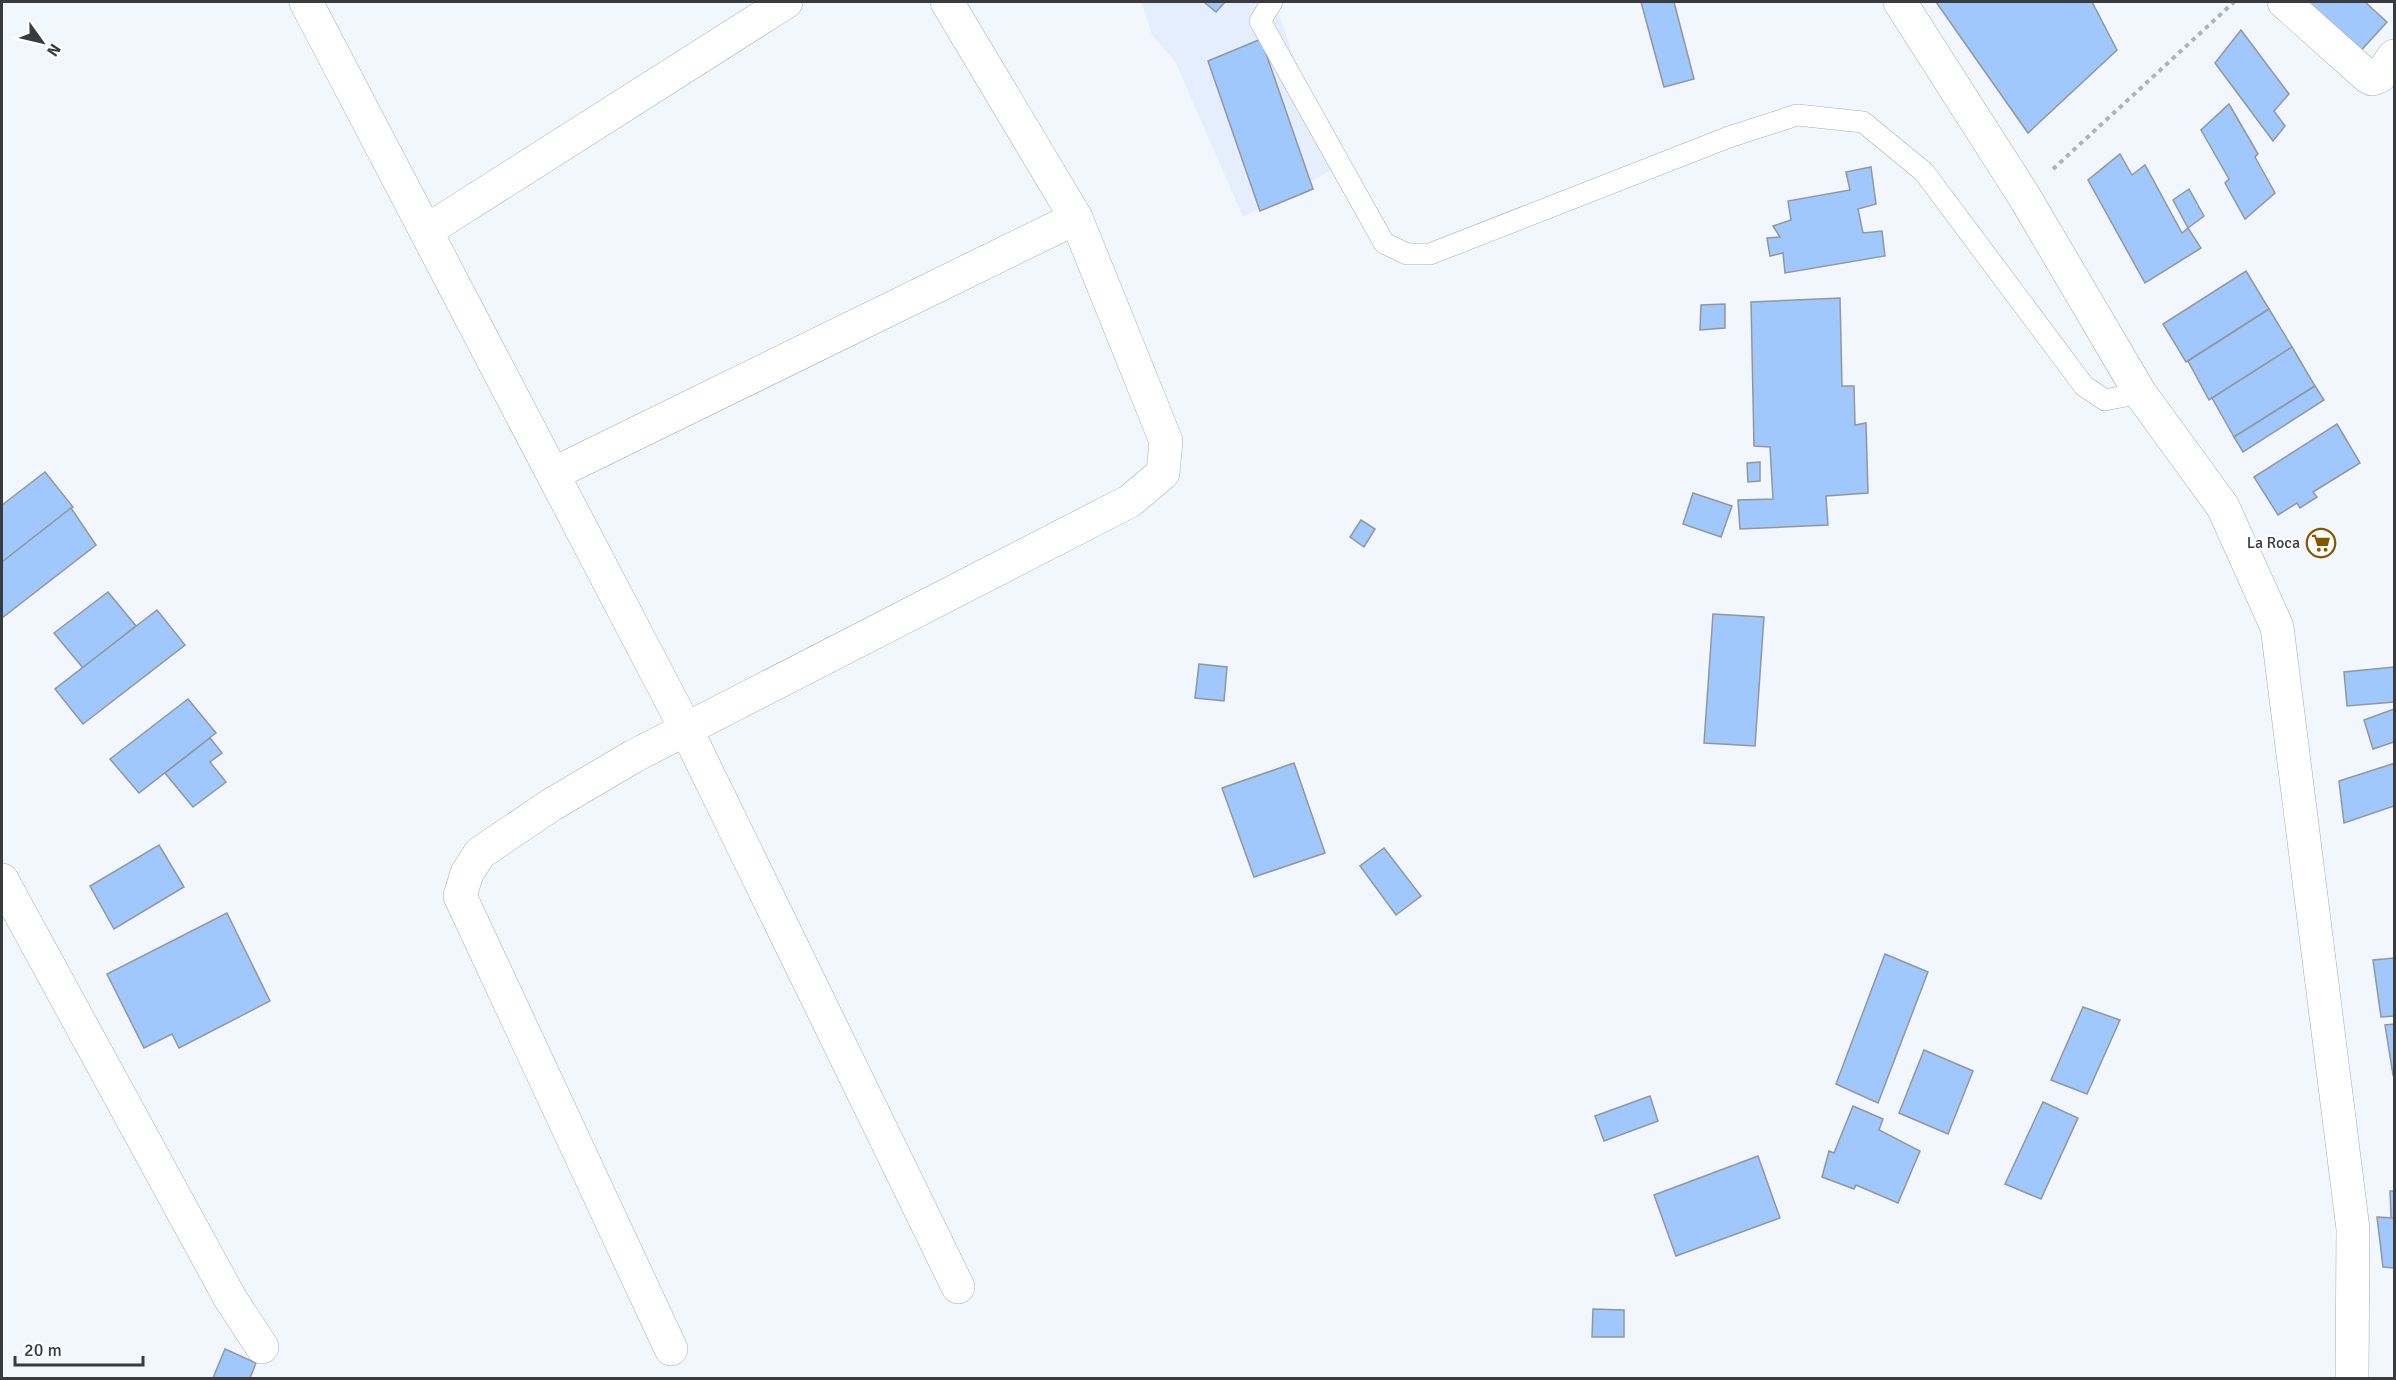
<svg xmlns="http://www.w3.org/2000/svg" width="2396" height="1380" font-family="Signika,sans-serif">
  <rect width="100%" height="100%" fill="#f2f7fe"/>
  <polygon fill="#e4eefc" points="1142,2 1285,2 1276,7 1334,169 1243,217 1175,61 1152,35"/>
  <g fill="#a0c8fd" stroke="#92979d" stroke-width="1.5">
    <polygon points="1204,2 1225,2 1216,12"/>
    <polygon points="1641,2 1674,2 1694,79 1664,87"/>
    <polygon points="1936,2 2092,2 2117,50 2028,133"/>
    <polygon points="2297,2 2365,2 2387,22 2357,55"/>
    <polygon points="2241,30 2289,94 2274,111 2285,126 2273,141 2215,63"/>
    <polygon points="1261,39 1313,189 1260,211 1208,61"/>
    <polygon points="2229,104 2258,154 2255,157 2275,193 2245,219 2225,183 2229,179 2201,130"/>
    <polygon points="2120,154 2132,175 2145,165 2182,233 2188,228 2201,248 2145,283 2088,180"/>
    <polygon points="1871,167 1876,204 1858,209 1863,233 1882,231 1885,256 1785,273 1783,253 1770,256 1767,238 1780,237 1773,226 1791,220 1788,201 1850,190 1846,172"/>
    <polygon points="2189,189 2204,216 2188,228 2173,200"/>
    <polygon points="2246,271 2269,309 2186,362 2163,324"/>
    <polygon points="1840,298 1842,386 1854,386 1855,425 1866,423 1868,493 1826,496 1828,525 1740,529 1738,500 1773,499 1770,447 1754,446 1751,302"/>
    <polygon points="1725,304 1725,328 1700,330 1701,305"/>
    <polygon points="2269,309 2292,347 2209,400 2188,361"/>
    <polygon points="2292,347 2315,386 2234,437 2212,398"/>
    <polygon points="2315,386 2324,400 2243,452 2234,437"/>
    <polygon points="2337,424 2360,463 2313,492 2317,497 2300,508 2297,503 2278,515 2254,477"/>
    <polygon points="1760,462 1760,481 1748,482 1747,463"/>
    <polygon points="45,472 73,507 2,562 2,505"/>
    <polygon points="1693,493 1732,506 1721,537 1683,524"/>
    <polygon points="71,508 96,545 2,618 2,562"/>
    <polygon points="1361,520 1375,529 1364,547 1350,537"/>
    <polygon points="108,592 136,626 83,668 54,633"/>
    <polygon points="157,610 185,645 83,724 55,689"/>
    <polygon points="1713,614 1764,617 1755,746 1704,743"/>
    <polygon points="1199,664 1227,667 1224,701 1195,698"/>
    <polygon points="2394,667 2394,702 2347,706 2344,672"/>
    <polygon points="188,699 216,733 139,793 110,759"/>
    <polygon points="2394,709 2394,742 2373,749 2364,720"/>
    <polygon points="210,738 222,753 210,762 226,782 193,807 165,773"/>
    <polygon points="1294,763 1325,853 1254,877 1222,788"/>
    <polygon points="2392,764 2394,764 2394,806 2344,823 2339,781"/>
    <polygon points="159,845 184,887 114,929 90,886"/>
    <polygon points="1384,848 1421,896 1396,915 1360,866"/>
    <polygon points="227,913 270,1001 179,1048 172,1034 144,1048 107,974"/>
    <polygon points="1885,954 1928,972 1878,1103 1836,1084"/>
    <polygon points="2394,958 2394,1016 2381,1017 2373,960"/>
    <polygon points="2083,1007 2120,1020 2087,1094 2051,1080"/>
    <polygon points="2394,1024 2394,1074 2393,1075 2385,1025"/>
    <polygon points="1924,1050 1973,1071 1948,1134 1899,1113"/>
    <polygon points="1650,1096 1658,1121 1604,1141 1595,1116"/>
    <polygon points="2043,1102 2078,1118 2041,1199 2005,1184"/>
    <polygon points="1853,1106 1883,1119 1879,1130 1920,1151 1898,1203 1856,1185 1854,1189 1822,1177 1829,1151 1834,1153"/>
    <polygon points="1758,1156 1780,1218 1676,1256 1654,1195"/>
    <polygon points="2390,1191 2394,1191 2394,1218 2391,1218"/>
    <polygon points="2377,1217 2394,1218 2394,1268 2383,1267"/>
    <polygon points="1593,1309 1624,1310 1624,1337 1592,1337"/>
    <polygon points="225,1349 256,1363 250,1378 213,1378"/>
  </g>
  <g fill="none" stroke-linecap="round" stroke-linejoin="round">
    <g stroke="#a7acb3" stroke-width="22">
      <polyline id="lane" points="1272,2 1260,21 1384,243 1407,254 1430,254 1729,137 1797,115 1863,122 1924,172 2084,386 2105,400 2140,393"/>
    </g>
    <g stroke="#a7acb3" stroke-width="34">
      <g id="street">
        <polyline points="306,2 686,729 958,1287"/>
        <polyline points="1900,2 2024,196 2140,393 2223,507 2277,627 2353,1229 2352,1378"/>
        <polyline points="2284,2 2368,77 2372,79 2380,76 2394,56"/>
        <polyline points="426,231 786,2"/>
        <polyline points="553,474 1076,218"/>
        <polyline points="2,880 230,1298 262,1347"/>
        <polyline points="671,1349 460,896 467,873 480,853 551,805 634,756 1130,501 1163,473 1166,441 1076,218 947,2"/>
      </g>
    </g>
    <polyline stroke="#b0b4b9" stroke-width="4" stroke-dasharray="4.5 4.5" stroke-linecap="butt" points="2053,169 2234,2"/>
    <use href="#lane" stroke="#fff" stroke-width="21"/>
    <use href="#street" stroke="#fff" stroke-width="33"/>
  </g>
  <defs>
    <g id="supermarket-ring" transform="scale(1.5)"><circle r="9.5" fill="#fff" stroke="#885600" stroke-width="1.5"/><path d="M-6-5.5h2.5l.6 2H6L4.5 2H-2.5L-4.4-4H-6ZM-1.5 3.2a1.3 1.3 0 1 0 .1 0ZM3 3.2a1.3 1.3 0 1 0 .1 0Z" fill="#885600"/></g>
  </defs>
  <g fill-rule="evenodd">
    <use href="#supermarket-ring" x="2321" y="543"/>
  </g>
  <g text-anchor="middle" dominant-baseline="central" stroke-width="5" stroke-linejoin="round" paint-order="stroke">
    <g font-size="16" fill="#393b3e" stroke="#fff" text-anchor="end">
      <text x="2300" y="543">La Roca</text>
    </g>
  </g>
  <rect width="2396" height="1380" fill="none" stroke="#393b3e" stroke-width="6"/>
  <g transform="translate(42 42) rotate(124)" stroke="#ffffff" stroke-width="4.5" paint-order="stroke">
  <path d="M0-4.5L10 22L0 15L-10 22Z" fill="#393b3e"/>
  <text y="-9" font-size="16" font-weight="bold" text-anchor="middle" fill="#393b3e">N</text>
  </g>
  <path d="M15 1356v9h128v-9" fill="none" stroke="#393b3e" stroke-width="3"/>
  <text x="24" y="1356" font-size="18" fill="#393b3e" stroke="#ffffff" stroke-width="4.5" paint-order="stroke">20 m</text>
</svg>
